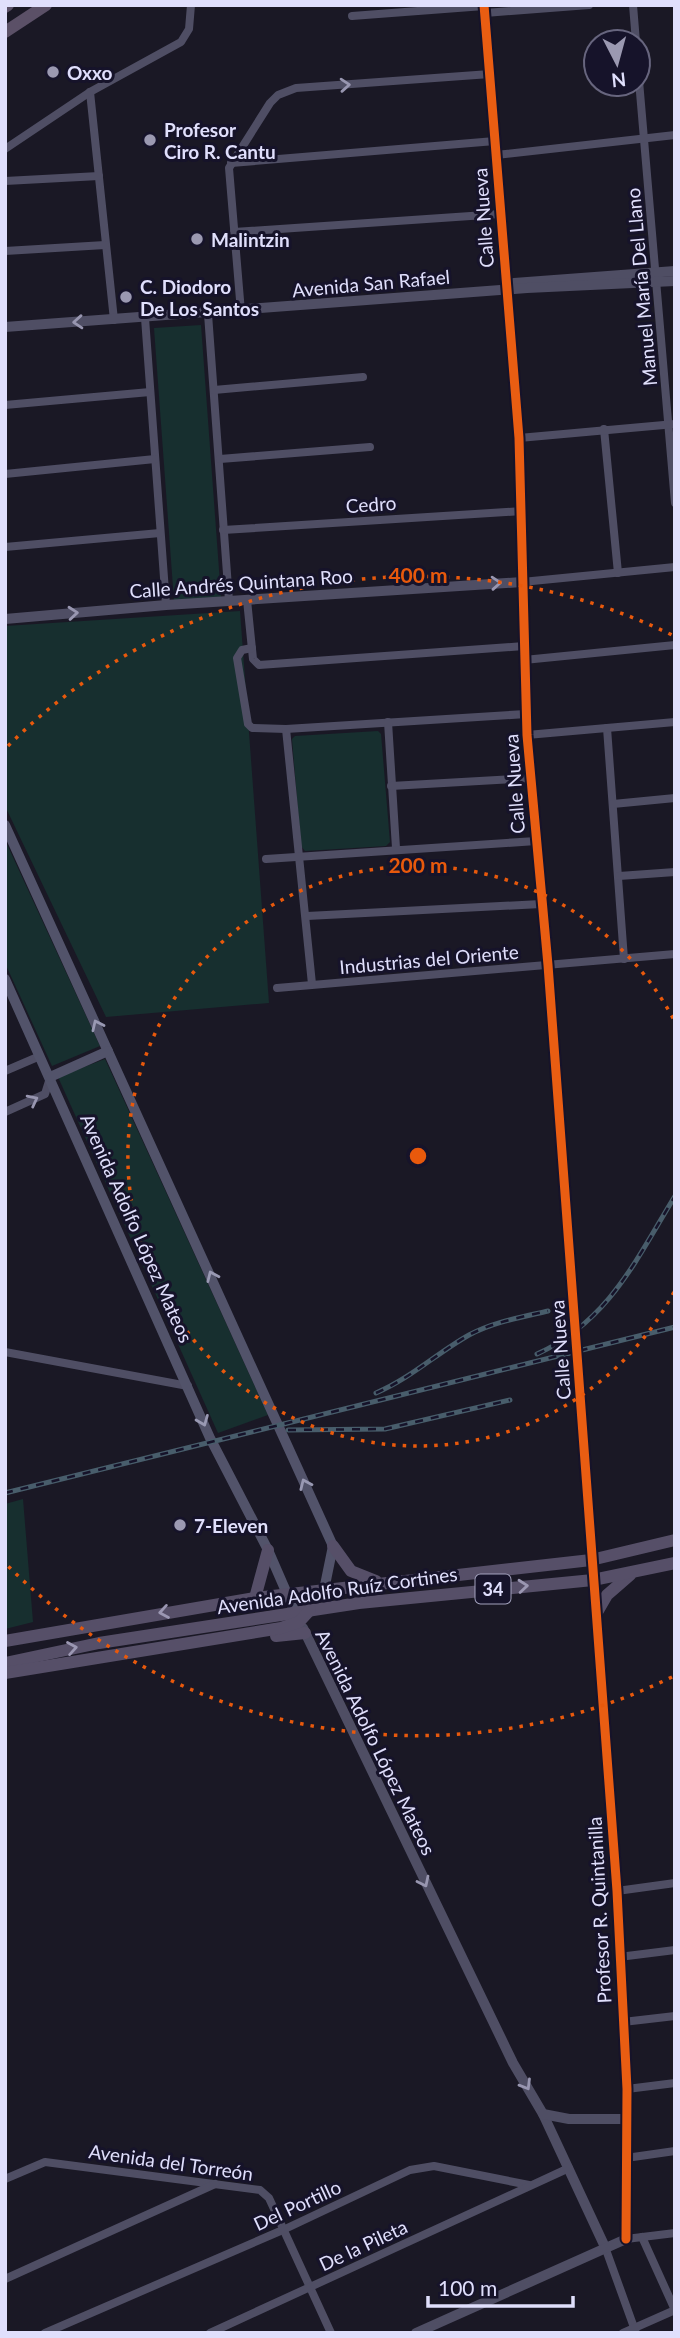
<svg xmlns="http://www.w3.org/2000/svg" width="680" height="2338" font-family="Lato,sans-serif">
  <rect width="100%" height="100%" fill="#1a1825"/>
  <g fill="#172f2f">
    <polygon points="201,325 221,597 174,601 154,328"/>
    <polygon points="240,611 269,1003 106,1017 5,806 5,626"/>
    <polygon points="378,731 381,734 390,842 386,846 305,851 301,846 292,739 295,736"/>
    <polygon points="5,840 100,1046 52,1066 5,963"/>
    <polygon points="105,1059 268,1415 218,1433 58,1077"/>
    <polygon points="23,1499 33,1622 5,1629 5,1504"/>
  </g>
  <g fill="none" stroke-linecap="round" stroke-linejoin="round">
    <g stroke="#4f4e64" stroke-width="8">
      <polyline points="633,5 636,42"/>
      <polyline points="485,13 589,5"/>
      <polyline points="352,16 484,6"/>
      <polyline points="638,69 675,503"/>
      <polyline points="90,92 114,320"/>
      <polyline points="5,149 90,92 181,42 189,29 191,5"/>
      <polyline points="496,155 675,135"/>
      <polyline points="231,163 495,141"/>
      <polyline points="5,181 99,176"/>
      <polyline points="234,232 500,214"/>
      <polyline points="5,251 105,245"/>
      <polyline points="241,312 229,168 270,103 278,95 296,88 490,74"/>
      <polyline points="208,314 229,601"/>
      <polyline points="145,318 166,605"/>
      <polyline points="214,390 363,377"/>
      <polyline points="5,405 150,392"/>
      <polyline points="604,429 618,573"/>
      <polyline points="519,438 675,424"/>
      <polyline points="220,459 370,447"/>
      <polyline points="5,474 155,459"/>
      <polyline points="223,530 522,511"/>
      <polyline points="5,547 160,533"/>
      <polyline points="522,582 675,567"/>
      <polyline points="247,600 253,659 259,665 524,646"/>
      <polyline points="252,648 242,650 237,658 248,724 252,728 286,729 526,714"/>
      <polyline points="524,660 675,645"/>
      <polyline points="388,722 396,848"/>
      <polyline points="607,728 624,959"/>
      <polyline points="286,729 312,984"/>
      <polyline points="527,735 675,722"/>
      <polyline points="391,786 531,778"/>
      <polyline points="613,804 675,798"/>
      <polyline points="266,859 536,841"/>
      <polyline points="619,876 675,872"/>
      <polyline points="307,916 541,904"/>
      <polyline points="277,988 675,954"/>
      <polyline points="5,1071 40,1056"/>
      <polyline points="5,1112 45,1094 50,1078"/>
      <polyline points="5,1352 188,1386"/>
      <polyline points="617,1891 675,1883"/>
      <polyline points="619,1957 675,1950"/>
      <polyline points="623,2022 675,2016"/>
      <polyline points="627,2089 675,2083"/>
      <polyline points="626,2158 675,2151"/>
      <polyline points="5,2179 45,2162 260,2190 269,2198 331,2333"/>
      <polyline points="642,2237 675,2310"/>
      <polyline points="626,2239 675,2233"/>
      <polyline points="605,2247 636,2333"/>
      <polyline points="5,2279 215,2184"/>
      <polyline points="45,2333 285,2229 410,2170 434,2166 529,2185"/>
      <polyline points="210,2333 569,2168"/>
      <polyline points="623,2333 675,2310"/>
    </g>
    <g stroke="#4f4e64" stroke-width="10">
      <polyline points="514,283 675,271"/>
      <polyline points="5,327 527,288 675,281"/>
      <polyline points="5,619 166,605 522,582"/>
      <polyline points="303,1628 513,2063 543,2114 605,2247"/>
      <polyline points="543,2114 569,2119 626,2119"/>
      <polyline points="416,2333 626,2239 627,2089 617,1891 548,965 527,735 519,438 484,5"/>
    </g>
    <g stroke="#52536a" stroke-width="10">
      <polyline points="5,825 333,1546 324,1590"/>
      <polyline points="5,979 210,1438 268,1550 298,1619"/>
      <polyline points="50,1077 108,1051"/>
    </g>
    <g stroke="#564f68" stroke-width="12">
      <polyline points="333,1546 351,1571 376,1581"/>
      <polyline points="255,1598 268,1550"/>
      <polyline points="596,1614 607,1595 630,1575"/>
      <polyline points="276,1636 305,1633"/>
      <polyline points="5,1641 255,1598 591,1560 675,1540"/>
      <polyline points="5,1663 99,1643 359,1603 593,1580 675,1563"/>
      <polyline points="5,1673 281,1628 299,1622 310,1610"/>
    </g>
    <g stroke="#5b5067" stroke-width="12">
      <polyline points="5,7 8,5"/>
      <polyline points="5,32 46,5"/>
    </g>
    <g stroke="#485d6b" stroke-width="5">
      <g id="rail">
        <path d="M537,1354C608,1322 636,1260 675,1196"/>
        <path d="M376,1393C411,1378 437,1353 469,1335C493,1322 522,1317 548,1311"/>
        <polyline points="288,1430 385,1429 510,1400"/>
        <polyline points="5,1493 675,1327"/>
      </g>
    </g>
    <use href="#rail" stroke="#16132a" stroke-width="2.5" stroke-dasharray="8" stroke-linecap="butt"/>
    <g stroke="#16132a" stroke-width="13">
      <polyline id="cycleway" points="484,5 519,438 527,735 548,965 617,1891 627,2089 626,2239"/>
    </g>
    <use href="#cycleway" stroke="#e95d12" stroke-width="9"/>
  </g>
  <defs><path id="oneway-chevron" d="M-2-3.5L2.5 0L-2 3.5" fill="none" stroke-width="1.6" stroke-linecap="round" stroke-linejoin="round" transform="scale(1.75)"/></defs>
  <g stroke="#9896b0">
    <use href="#oneway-chevron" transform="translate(345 85) rotate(-4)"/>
    <use href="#oneway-chevron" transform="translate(78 322) rotate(176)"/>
    <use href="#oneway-chevron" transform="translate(496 583) rotate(-4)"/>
    <use href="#oneway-chevron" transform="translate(73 613) rotate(-5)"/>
    <use href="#oneway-chevron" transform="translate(33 1100) rotate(-27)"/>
    <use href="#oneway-chevron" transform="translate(424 1882) rotate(64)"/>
    <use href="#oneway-chevron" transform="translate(526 2085) rotate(59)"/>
  </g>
  <g stroke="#9999b3">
    <use href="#oneway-chevron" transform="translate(97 1025) rotate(-115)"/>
    <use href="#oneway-chevron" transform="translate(212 1276) rotate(-114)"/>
    <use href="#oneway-chevron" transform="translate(203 1421) rotate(68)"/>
    <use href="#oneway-chevron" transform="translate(305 1484) rotate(-114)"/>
  </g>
  <g stroke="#9b97b2">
    <use href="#oneway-chevron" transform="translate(523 1586) rotate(-5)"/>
    <use href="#oneway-chevron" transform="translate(164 1612) rotate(170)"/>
    <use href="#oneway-chevron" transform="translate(72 1648) rotate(-10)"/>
  </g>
  <g fill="none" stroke="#e8590c" stroke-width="3.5" stroke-dasharray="3.5 7">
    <path d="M674 1292A290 290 0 1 1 674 1020"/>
    <path d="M672 1677A580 580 0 0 1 8 1566M8 746A580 580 0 0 1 672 635"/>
  </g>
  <g fill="#9b99b1" stroke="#16132a" stroke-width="2.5">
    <circle cx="53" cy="72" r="7"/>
    <circle cx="150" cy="140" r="7"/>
    <circle cx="197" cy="239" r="7"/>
    <circle cx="126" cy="297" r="7"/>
    <circle cx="180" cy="1525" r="7"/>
  </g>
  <g text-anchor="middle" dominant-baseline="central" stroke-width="6" stroke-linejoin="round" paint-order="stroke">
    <rect fill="#16132a" stroke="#a3a2bd" stroke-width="2" x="475.5" y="1574.5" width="35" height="29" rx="5"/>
    <g font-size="18" font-weight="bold" fill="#e0dffc">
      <text x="493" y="1589">34</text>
    </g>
    <g font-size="19" font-weight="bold" fill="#e0dffc" stroke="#16132a" text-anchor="start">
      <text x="67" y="72">Oxxo</text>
      <text x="164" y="129">Profesor<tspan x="164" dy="22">Ciro R. Cantu</tspan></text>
      <text x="211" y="239">Malintzin</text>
      <text x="140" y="286">C. Diodoro<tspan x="140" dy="22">De Los Santos</tspan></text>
      <text x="194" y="1525">7-Eleven</text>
    </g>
    <g font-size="19" fill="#e0dffc" stroke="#16132a">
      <text transform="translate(483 218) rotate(-94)">Calle Nueva</text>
      <text transform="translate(371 283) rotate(-5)">Avenida San Rafael</text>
      <text transform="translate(641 287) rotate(-95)">Manuel María Del Llano</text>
      <text transform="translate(371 504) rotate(-4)">Cedro</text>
      <text transform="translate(241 583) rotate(-4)">Calle Andrés Quintana Roo</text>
      <text transform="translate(514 784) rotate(-94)">Calle Nueva</text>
      <text transform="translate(429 959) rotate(-5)">Industrias del Oriente</text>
      <text transform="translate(137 1228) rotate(66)">Avenida Adolfo López Mateos</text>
      <text transform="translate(560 1350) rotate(-94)">Calle Nueva</text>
      <text transform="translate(337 1590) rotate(-8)">Avenida Adolfo Ruíz Cortines</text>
      <text transform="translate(376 1742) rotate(64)">Avenida Adolfo López Mateos</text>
      <text transform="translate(599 1910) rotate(-93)">Profesor R. Quintanilla</text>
      <text transform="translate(171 2162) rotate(8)">Avenida del Torreón</text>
      <text transform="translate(297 2205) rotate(-25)">Del Portillo</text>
      <text transform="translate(363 2245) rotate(-25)">De la Pileta</text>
    </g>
  </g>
  <circle cx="418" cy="1156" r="10" fill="#e8590c" stroke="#16132a" stroke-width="3.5"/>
  <g font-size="21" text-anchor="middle" font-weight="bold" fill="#e8590c" stroke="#16132a" stroke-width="6" stroke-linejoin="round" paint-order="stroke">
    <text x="418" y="583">400 m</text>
    <text x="418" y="873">200 m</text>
  </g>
  <rect width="680" height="2338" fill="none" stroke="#e0dffc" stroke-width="14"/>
  <g transform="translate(617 63) rotate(174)"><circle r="33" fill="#16132a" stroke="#67657e" stroke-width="2"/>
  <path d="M0-5L12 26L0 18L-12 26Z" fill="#9b99b1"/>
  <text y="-10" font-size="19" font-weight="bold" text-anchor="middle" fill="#e0dffc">N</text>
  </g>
  <path d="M428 2296v10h145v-10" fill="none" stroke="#e0dffc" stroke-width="3.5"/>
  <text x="438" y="2296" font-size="21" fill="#e0dffc" stroke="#16132a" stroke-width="5" paint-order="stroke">100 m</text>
</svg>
